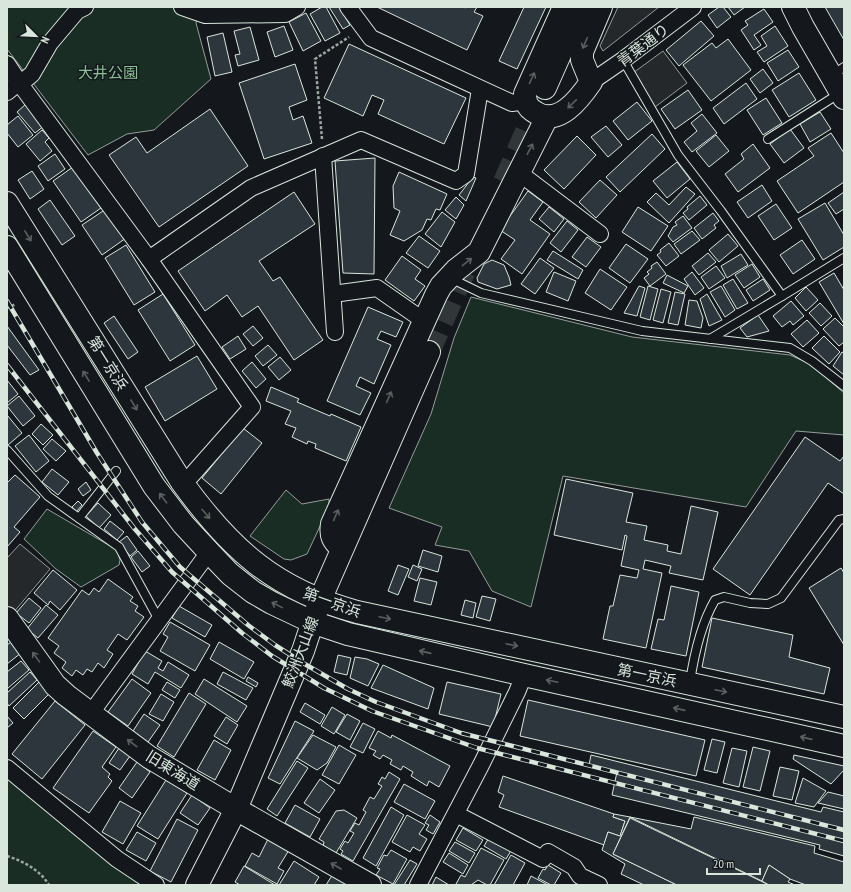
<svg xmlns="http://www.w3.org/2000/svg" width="851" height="892" font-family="'PT Sans Narrow','Noto Sans JP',sans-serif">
  <rect width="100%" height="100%" fill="#14181c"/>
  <g fill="#1a2d24" stroke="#939e99">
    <polygon points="7,7 201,7 196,23 211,79 154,130 127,134 88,155 7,49"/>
    <polygon points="471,297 632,337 790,355 810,364 844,393 844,435 796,431 746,507 563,476 531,607 492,591 469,551 435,545 442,527 389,508 431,414 454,338"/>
    <polygon points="286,490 302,504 329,499 329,507 307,554 291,560 284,559 250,536"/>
    <polygon points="47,509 117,550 120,560 119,565 81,587 56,569 24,539"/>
    <polygon points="7,775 142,885 7,885"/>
  </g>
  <g fill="#24282b" stroke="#939e99">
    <polygon points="618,7 659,7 603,51 600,46"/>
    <polygon points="663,51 687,83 655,107 633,73"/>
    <polygon points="20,544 50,569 13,613 7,605 7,558"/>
  </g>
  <g fill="#2c363c" stroke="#d8e6dc">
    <polygon points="322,7 326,7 340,33 325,41 310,14"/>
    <polygon points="329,7 339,7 350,25 343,29"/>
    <polygon points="377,7 464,7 466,8 467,7 477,7 474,12 483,16 467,50"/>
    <polygon points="524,7 546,7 517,69 499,61"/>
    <polygon points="719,7 723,7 731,17 717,28 708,15"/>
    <polygon points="728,7 745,7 734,15"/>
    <polygon points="825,7 844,7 844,40"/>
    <polygon points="764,9 773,22 754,35 761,45 754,50 741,30 748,25 745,21"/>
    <polygon points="306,13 321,41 303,51 289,22"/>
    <polygon points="701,21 714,36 679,66 666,50"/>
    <polygon points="284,26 293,50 275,57 267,32"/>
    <polygon points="775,26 788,46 764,62 757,52 767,46 761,36"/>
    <polygon points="250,27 259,60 238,66 235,55 240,54 234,31"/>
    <polygon points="223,33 232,72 215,76 207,37"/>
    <polygon points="728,39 751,70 711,101 683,65 712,43 716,48"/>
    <polygon points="349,44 466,98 444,144 378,114 384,100 372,95 363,116 324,98"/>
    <polygon points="788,50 799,67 778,81 767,63"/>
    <polygon points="295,64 307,100 289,107 293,120 303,116 312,143 264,159 239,83"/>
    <polygon points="763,69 773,83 760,93 750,79"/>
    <polygon points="799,73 816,100 789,117 772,90"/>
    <polygon points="746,83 757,99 724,124 713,108"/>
    <polygon points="688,90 702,110 675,129 661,109"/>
    <polygon points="766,98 782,123 763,135 747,110"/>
    <polygon points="637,102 652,121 628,140 613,121"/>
    <polygon points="26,104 44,126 35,133 17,112"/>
    <polygon points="210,109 248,166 159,227 109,155 136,137 147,153"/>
    <polygon points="820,112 831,129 810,142 800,124"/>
    <polygon points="702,114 717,133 692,152 684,142 697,131 691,123"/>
    <polygon points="18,116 33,135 18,147 7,133 7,125"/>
    <polygon points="606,126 622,145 608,157 591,137"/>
    <polygon points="790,129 804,148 784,163 770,144"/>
    <polygon points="42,130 49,138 45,142 52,151 40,161 26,144"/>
    <polygon points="831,133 844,153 844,182 798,213 777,181 814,156 808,148"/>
    <polygon points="652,134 665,149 620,192 606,177"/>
    <polygon points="716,135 729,151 709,167 696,151"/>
    <polygon points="577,136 596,155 564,189 544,170"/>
    <polygon points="753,144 770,168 738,192 725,174 744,159 741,154"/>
    <polygon points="55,154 65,169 48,181 38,166"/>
    <polygon points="375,158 374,274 343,273 335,161"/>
    <polygon points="677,162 690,179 667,198 653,181"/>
    <polygon points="73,167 101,208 81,222 53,181"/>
    <polygon points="32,171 44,189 30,199 18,180"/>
    <polygon points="399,172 447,194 440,210 436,209 431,220 427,219 422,230 404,241 390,235 400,211 394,208 393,186"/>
    <polygon points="473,177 476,178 466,201 459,195"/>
    <polygon points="600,180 617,195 596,218 579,202"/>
    <polygon points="762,185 772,201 748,218 737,202"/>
    <polygon points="686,187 695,194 669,223 647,202 656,193 669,205"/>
    <polygon points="528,191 543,202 530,220 550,234 522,274 501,259 515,240 500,230"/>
    <polygon points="294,192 315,224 259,261 273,281 280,277 323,340 294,360 258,306 242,317 227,295 205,311 178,271"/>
    <polygon points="844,192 844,209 836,214 828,203"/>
    <polygon points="700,196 707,205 689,220 683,213 688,209 687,207"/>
    <polygon points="456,197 464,205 456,219 445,210"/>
    <polygon points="50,200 75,236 62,245 38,209"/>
    <polygon points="825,203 844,235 844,247 823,260 798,219"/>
    <polygon points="776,204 792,228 774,240 758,216"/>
    <polygon points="549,207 564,219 554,232 539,219"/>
    <polygon points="638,207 668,226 651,251 622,232"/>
    <polygon points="106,209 126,238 102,255 82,225"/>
    <polygon points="442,212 455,222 441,247 425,234"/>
    <polygon points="713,213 719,221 714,225 716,228 702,239 694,228"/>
    <polygon points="683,216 692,228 673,242 668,236 673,227 677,225 675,222"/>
    <polygon points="567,221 578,230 561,252 550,243"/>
    <polygon points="692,231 700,240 681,254 674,244"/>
    <polygon points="728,234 738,246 719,262 709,250"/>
    <polygon points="419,236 440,251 428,268 406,253"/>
    <polygon points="587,237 601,247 586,267 572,257"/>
    <polygon points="802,240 815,259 793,274 780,255"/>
    <polygon points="669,243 679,256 666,266 657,255 661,252 660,250"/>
    <polygon points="626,244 648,259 630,283 609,268"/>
    <polygon points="126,245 155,292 134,305 105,258"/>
    <polygon points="553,251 583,270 578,279 547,260"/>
    <polygon points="708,253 716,262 699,275 692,266"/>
    <polygon points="741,254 748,265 727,278 721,266"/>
    <polygon points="402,256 421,270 415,279 425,286 414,301 385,280"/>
    <polygon points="540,258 554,268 535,294 521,284"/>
    <polygon points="492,260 504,265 509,277 511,285 497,289 478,282 477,278 484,264"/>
    <polygon points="657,262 666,274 650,286 644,278 649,274 647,272 652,268 651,266"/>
    <polygon points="752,264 760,277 744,288 735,275"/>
    <polygon points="716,266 725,278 709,289 701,277"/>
    <polygon points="600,269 627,287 611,310 585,293"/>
    <polygon points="554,272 576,281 568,301 546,292"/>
    <polygon points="692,272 704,288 695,295 684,279"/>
    <polygon points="834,273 844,290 844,324 819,282"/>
    <polygon points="667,275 688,286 684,293 663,283"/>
    <polygon points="733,279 748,303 737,309 723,285"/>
    <polygon points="763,279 770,290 753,301 746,290"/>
    <polygon points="639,286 645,288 637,316 624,313"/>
    <polygon points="648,286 658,289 650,320 640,317"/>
    <polygon points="721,286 735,310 725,317 710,292"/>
    <polygon points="806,287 818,300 806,311 795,298"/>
    <polygon points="661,289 671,292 663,323 653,320"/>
    <polygon points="675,292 685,294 678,325 668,323"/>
    <polygon points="163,294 195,345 170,361 138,310"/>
    <polygon points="707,294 722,320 709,326 700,299"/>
    <polygon points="689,300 697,301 703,318 701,328 685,325"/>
    <polygon points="791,301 804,316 793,325 790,321 782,327 773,316"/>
    <polygon points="820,303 832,316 821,326 809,313"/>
    <polygon points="368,307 403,322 396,337 381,331 377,339 391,345 374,384 360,377 356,386 371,393 360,415 327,401"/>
    <polygon points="758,315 769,331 747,337 740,328"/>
    <polygon points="114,316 138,352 128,359 104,323"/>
    <polygon points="835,318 844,327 844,342 839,346 823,329"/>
    <polygon points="807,320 819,333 803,347 791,334"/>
    <polygon points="7,326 39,370 30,375 7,345"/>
    <polygon points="253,326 263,338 253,346 243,334"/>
    <polygon points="238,336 246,349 230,359 222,347"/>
    <polygon points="824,336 840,352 829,364 812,348"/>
    <polygon points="268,345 277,355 263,366 255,356"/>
    <polygon points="842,352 844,353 844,375 833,366"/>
    <polygon points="197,356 217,389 165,421 145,387"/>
    <polygon points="280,357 291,370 279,380 268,367"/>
    <polygon points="252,362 266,379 256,388 242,371"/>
    <polygon points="7,380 18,394 7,403"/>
    <polygon points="271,387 299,399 297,402 330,416 331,414 361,427 346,461 315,448 316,444 308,441 307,444 292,437 296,428 285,424 291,411 266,401"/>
    <polygon points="19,396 35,416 23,426 7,406"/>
    <polygon points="7,415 22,433 8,445 7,444"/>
    <polygon points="41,424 53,435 43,445 32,434"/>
    <polygon points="243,428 262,443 221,494 202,478"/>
    <polygon points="29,435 49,461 36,472 15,446"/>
    <polygon points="805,437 840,461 844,456 844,494 828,483 750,595 713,569"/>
    <polygon points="52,439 66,451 56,461 43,449"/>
    <polygon points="52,469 69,482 58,495 42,482"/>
    <polygon points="15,475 40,497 14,527 20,532 7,547 7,483"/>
    <polygon points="566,479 633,493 626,522 647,526 644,540 668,545 667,551 681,554 691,506 718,512 703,580 669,573 671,566 645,560 643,569 662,573 646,648 603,639 610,606 613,606 620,575 637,578 639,570 621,566 627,536 625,535 622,550 554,535"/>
    <polygon points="86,482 91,490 83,496 78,489"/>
    <polygon points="78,501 82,505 76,512 72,507"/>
    <polygon points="98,503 111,515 99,528 86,516"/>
    <polygon points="110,521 124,532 117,540 104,529"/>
    <polygon points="127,536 137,550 130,556 119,542"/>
    <polygon points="423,550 442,556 438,572 418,566"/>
    <polygon points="138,551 150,566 142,572 131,557"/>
    <polygon points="398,565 409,569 398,595 388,591"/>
    <polygon points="413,565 422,569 417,581 408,577"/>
    <polygon points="841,568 844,573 844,645 809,588"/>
    <polygon points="53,570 77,590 60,610 50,601 48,605 34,593"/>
    <polygon points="420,578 437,582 431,605 414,601"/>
    <polygon points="108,579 133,597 130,601 138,606 135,611 144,617 127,640 118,634 107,650 113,654 104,668 98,663 92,672 87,669 83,675 76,670 72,676 62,668 66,662 54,653 59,646 48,638 82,590 89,595 94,588 99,592"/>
    <polygon points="671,586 699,592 686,656 651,649 658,619 664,620"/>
    <polygon points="482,596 496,599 490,621 476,617"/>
    <polygon points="29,598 41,608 29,623 16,613"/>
    <polygon points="465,600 476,603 473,618 461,615"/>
    <polygon points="46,605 58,615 38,638 27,629"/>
    <polygon points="179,606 212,625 205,637 172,618"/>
    <polygon points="712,618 793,635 789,657 830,668 824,694 702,667"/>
    <polygon points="170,622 210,645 195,671 160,651 168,637 163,634"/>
    <polygon points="11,642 21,653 7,664 7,645"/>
    <polygon points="219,642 254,662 244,679 210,659"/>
    <polygon points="145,651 162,661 158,668 163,671 168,662 189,675 181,688 155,672 148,684 132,674"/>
    <polygon points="338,655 351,658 347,675 334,672"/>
    <polygon points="355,657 367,659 379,664 368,686 350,678"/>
    <polygon points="21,661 29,670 7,689 7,672"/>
    <polygon points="383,665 434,688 428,709 371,688"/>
    <polygon points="30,672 37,680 9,706 7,703 7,693"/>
    <polygon points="223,672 253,688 246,700 217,684"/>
    <polygon points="248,677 258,683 256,687 246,681"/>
    <polygon points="132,679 151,693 128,726 108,712"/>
    <polygon points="204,679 247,706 237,722 195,694"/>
    <polygon points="39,682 50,693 24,719 13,708"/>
    <polygon points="167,682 180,690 175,698 162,690"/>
    <polygon points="447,682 501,694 493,727 439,714"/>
    <polygon points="189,693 206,704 174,757 157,746"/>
    <polygon points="161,694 174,702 163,721 149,714"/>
    <polygon points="528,700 705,740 696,776 520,736"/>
    <polygon points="55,701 85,725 42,779 12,754"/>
    <polygon points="305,703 325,715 320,724 300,712"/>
    <polygon points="332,707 345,715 334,734 321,726"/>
    <polygon points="144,714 160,725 148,742 133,731"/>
    <polygon points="347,714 360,721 350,740 336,732"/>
    <polygon points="7,716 13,723 7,728"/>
    <polygon points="226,717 238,725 227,744 214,736"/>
    <polygon points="295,721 314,731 280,784 268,778"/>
    <polygon points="363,723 375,729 363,753 350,747"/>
    <polygon points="93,731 116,747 102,767 110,774 108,777 112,781 89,813 53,788"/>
    <polygon points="378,731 391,738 392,735 450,766 439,787 429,781 427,786 411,776 413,772 403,766 401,770 390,764 392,760 383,755 380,759 373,755 376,751 369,748"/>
    <polygon points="313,735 336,747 327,763 317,770 297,758"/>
    <polygon points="712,739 725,742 717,773 704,770"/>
    <polygon points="214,740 231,750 215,780 197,770"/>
    <polygon points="339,745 356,755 339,784 322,775"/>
    <polygon points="753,747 770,751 760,791 743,787"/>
    <polygon points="119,748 130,756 120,770 109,763"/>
    <polygon points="732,748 747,751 739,787 723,783"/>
    <polygon points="591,755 821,812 823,807 844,812 844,856 819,849 820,845 612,795 617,772 589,765"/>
    <polygon points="794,755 844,766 844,770 831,784 793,759"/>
    <polygon points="297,761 308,768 277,816 267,809"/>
    <polygon points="137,762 150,772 132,798 119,788"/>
    <polygon points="780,767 799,771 792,800 773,796"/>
    <polygon points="389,772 400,779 353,861 341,854 343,851 340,849 345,841 348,843 354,833 350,831 355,823 359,825 366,812 363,810 370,797 374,799 382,786 378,784 382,777 385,779"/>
    <polygon points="503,776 614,814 613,817 625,821 620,836 608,832 604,845 499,807 504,795 498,792"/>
    <polygon points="803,778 826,791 814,807 795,803"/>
    <polygon points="320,779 335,790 319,813 304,803"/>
    <polygon points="166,780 187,793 158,839 137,826"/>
    <polygon points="404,784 435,801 425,819 394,802"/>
    <polygon points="828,792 844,796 844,809 818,803"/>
    <polygon points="192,795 210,808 198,825 180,813"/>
    <polygon points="120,801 141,813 123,844 102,832"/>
    <polygon points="295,805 320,819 310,837 285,823"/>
    <polygon points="391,807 404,815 376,866 363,858"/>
    <polygon points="344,810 357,818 336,853 323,846 324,842 319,839 336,811"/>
    <polygon points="614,814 630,817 613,854 677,885 644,885 621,874 625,864 602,850 608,832 620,836 625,821 613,817"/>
    <polygon points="407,815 425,825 419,834 427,839 420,851 413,847 410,852 392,842"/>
    <polygon points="430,815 440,822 433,834 426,830 429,825 425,823"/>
    <polygon points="630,817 691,829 694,817 815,846 814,853 844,862 844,885 806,885 790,879 769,865 762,881"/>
    <polygon points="630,818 769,885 677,885 613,854"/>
    <polygon points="177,819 198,830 171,882 150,871"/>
    <polygon points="463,828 483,840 476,851 456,840"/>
    <polygon points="137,832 156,843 146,861 126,850"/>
    <polygon points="490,836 512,849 506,859 484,846"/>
    <polygon points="268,839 289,850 278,868 284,871 277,884 245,866 252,853 259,857"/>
    <polygon points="455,842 475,853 469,863 449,851"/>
    <polygon points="481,848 504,860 490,885 487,885 478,880 471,885 459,885 456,884 461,875 465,877"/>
    <polygon points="391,850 407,859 393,884 376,875 380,869 377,868 384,855 387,856"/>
    <polygon points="449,853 468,865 463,874 443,862"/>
    <polygon points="511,855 525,863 513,885 494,885"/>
    <polygon points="410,860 417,864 404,885 394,885"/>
    <polygon points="294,861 319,877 314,885 279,885"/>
    <polygon points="548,865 561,873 554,885 551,885 538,878 543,869 545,870"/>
    <polygon points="769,865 790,879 788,882 795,885 769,885 762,881"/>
    <polygon points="244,866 275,885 240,885 235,882"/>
    <polygon points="333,874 350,885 326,885"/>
    <polygon points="531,876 548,885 527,885"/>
    <polygon points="436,877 449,885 432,885"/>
  </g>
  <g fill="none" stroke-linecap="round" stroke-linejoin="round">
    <g stroke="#313739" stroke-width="22" stroke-dasharray="22 11" stroke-linecap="butt">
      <polyline points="504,182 545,88"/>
      <polyline points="429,352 470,259"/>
    </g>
    <g stroke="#d8e6dc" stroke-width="10">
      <g id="lane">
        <polyline points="623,60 678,155 721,211 782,296 844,258"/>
        <polyline points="831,76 844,67"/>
        <polyline points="768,139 840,93"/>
        <polyline points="450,278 481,293 642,331 790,348 812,361 844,386"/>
        <polyline points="710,339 782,296"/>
        <polyline points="7,450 48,496 119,547 159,620"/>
        <polyline points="79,518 116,471"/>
        <path d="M690,682C694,655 701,624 715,600L724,597L750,603L768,604L781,598L839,520L844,519"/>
      </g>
    </g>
    <g stroke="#d8e6dc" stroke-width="18">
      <g id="street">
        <polyline points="182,7 205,15 285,14 297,7"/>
        <polyline points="348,7 371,38 512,103 525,101"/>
        <polyline points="7,64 19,82"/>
        <polyline points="591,82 623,60 693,7"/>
        <polyline points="20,84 149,259 252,407 191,476 181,481"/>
        <polyline points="7,92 19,82 20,84 32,74 50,43 77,11 85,7"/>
        <polyline points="323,156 335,332"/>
        <polyline points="518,172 600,234"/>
        <polyline points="149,259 251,188 361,140 456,181 466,174 480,89"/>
        <polyline points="333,294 377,288 417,316 425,320"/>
        <polyline points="91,713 209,552"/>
        <polyline points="7,768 117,859 156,885"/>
        <polyline points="456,814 543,859 548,852 574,867 580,876 599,885"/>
        <polyline points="418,885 481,765 517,692 524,675"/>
      </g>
    </g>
    <g stroke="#d8e6dc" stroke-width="24">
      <g id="secondary">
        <path d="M564,7L525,94C525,103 528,108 535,112C558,128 580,98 591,82L582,60V52L601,7"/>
        <polyline points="793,7 803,27 844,98"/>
        <polyline points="545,88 581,7"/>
        <path d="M342,549C333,541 330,536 332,524L436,295L441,286L456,270L479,252L547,117"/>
        <polyline points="7,618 55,685 66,695 149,757 236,809 370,885"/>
        <polyline points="197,885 236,809 303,651 320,600 429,352"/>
      </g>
    </g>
    <g stroke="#d8e6dc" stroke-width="24">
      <g id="highway">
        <path d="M7,203L181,481C230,549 275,590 357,612L844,717"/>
        <polyline points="7,247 154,486 183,524 209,552 230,574 253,592 272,603 312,622 348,634 524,675 844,746"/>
      </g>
    </g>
    <g stroke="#9da8a2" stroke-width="2.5" stroke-dasharray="3 2" stroke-linecap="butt">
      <polyline points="322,139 315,59 349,37"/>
      <polyline points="7,308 16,304"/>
      <path d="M7,856C23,861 40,870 49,885"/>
    </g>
    <use href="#lane" stroke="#14181c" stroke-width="8"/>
    <use href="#street" stroke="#14181c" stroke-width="16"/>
    <use href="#secondary" stroke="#14181c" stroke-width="22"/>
    <use href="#highway" stroke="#14181c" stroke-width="22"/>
    <g stroke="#d8e6dc" stroke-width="4.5">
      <g id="rail">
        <polyline points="7,301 97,453 142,522 180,567 248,625 275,645 303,663 348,689 376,702 461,733 844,830"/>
        <polyline points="7,365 134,528 172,572 242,633 272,656 324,688 372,711 477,748 844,841"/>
      </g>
    </g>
    <use href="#rail" stroke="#14181c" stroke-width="3" stroke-dasharray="9" stroke-linecap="butt"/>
  </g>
  <defs><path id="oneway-shaft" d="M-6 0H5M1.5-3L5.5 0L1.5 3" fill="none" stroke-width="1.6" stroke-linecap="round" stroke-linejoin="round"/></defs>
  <g stroke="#59605f">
    <use href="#oneway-shaft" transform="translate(585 43) rotate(113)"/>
    <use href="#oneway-shaft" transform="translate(532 78) rotate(-65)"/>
    <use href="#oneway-shaft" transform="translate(572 104) rotate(136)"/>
    <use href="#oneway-shaft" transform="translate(530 149) rotate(-62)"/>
    <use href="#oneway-shaft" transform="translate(28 236) rotate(58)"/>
    <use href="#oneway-shaft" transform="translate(467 262) rotate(-38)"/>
    <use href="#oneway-shaft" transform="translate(86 376) rotate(-122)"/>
    <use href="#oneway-shaft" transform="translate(389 397) rotate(-66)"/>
    <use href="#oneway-shaft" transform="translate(134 405) rotate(58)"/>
    <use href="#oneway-shaft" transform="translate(163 498) rotate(-127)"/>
    <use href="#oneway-shaft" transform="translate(206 514) rotate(49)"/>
    <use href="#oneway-shaft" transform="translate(336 515) rotate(-66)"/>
    <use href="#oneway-shaft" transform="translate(277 605) rotate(-154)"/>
    <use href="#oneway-shaft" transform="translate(385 618) rotate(12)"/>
    <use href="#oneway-shaft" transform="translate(512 645) rotate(12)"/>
    <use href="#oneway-shaft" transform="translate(425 652) rotate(-167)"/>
    <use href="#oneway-shaft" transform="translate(36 657) rotate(-126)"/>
    <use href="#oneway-shaft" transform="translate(552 681) rotate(-168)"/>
    <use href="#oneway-shaft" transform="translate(721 691) rotate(12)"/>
    <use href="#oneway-shaft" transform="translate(679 709) rotate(-167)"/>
    <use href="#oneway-shaft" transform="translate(806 738) rotate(-167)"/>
    <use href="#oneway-shaft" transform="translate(132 743) rotate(-143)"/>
    <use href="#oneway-shaft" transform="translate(336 866) rotate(-150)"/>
  </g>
  <g text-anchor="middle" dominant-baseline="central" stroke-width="3" stroke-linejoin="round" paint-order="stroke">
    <g font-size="15" fill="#d8e6dc" stroke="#14181c">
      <text transform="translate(643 45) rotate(-37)">青葉通り</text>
      <text transform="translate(108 363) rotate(58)">第一京浜</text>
      <text transform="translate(332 602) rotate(20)">第一京浜</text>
      <text transform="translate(300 652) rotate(-69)">鮫洲大山線</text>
      <text transform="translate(647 675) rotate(12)">第一京浜</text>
      <text transform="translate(173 770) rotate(32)">旧東海道</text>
    </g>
    <g font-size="15" fill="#8ac095" stroke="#14181c">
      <text x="108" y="72">大井公園</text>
    </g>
  </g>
  <rect width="851" height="892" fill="none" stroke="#d8e6dc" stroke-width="16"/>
  <g transform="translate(36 36) rotate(114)" stroke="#14181c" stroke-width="3" paint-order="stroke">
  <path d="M0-3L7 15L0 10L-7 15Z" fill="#d8e6dc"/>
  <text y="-6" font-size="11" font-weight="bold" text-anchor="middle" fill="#d8e6dc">N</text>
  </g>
  <path d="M707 868v6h53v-6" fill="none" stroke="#d8e6dc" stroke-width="2"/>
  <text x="713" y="868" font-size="12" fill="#d8e6dc" stroke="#14181c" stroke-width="3" paint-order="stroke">20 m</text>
</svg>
